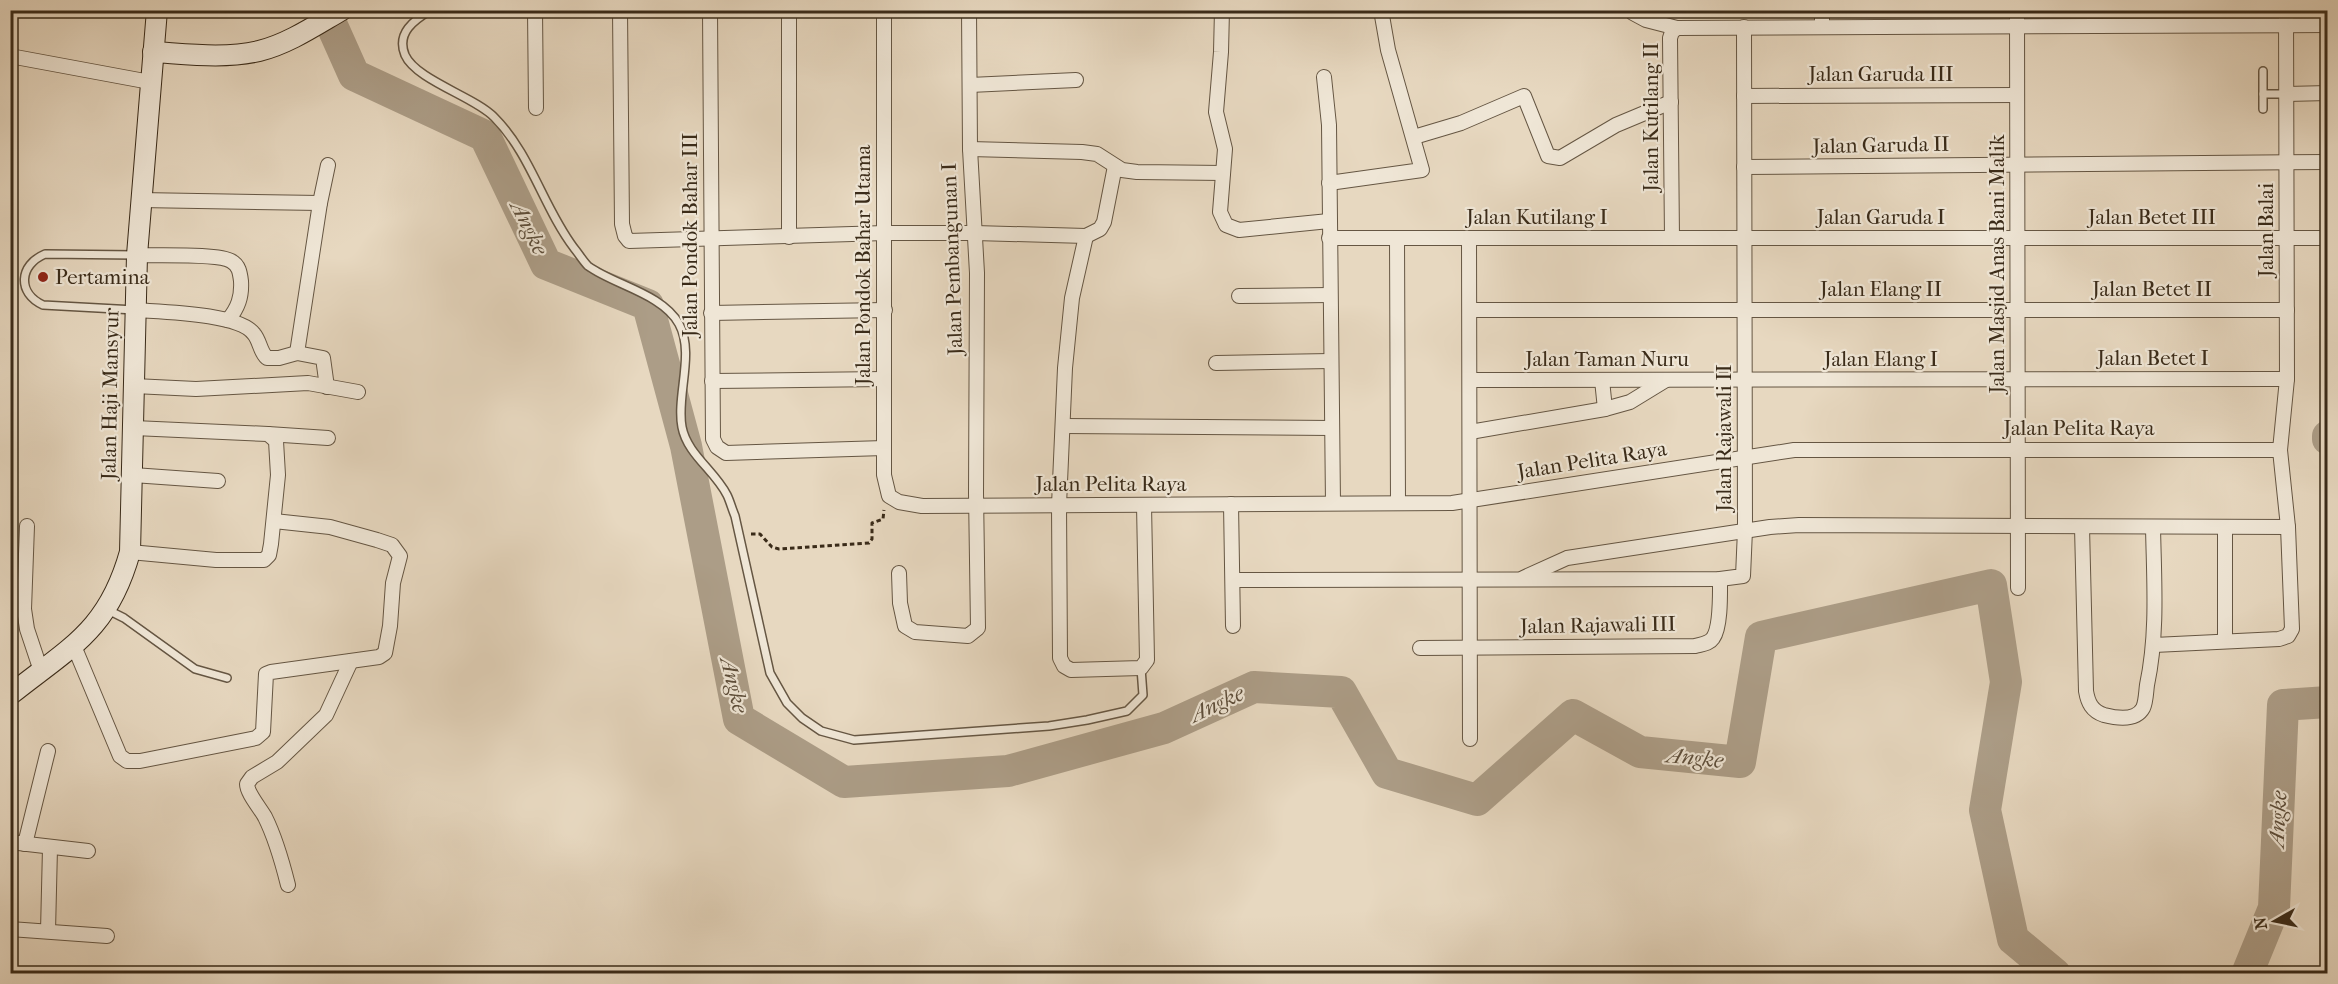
<svg xmlns="http://www.w3.org/2000/svg" width="2338" height="984" font-family="'IM FELL French Canon',serif">
  <rect width="100%" height="100%" fill="#e7d8c0"/>
  <filter id="stains"><feTurbulence type="fractalNoise" baseFrequency=".00333" numOctaves="4"/><feColorMatrix values="0 0 0 0 .2 0 0 0 0 .09 0 0 0 0 .02 0 0 0 .5 -.17"/></filter>
  <radialGradient id="worn" r=".72"><stop offset=".6" stop-color="#630" stop-opacity="0"/><stop offset="1" stop-color="#630" stop-opacity=".3"/></radialGradient>
  <g fill="none" stroke-linecap="round" stroke-linejoin="round">
    <g stroke="#ac9d87" stroke-width="32">
      <polyline points="325,10 354,75 485,136 546,264 648,305 686,446 739,719 844,782 1008,771 1164,728 1254,687 1341,692 1387,773 1477,800 1573,715 1640,752 1740,762 1761,637 1991,585 2006,682 1985,810 2013,939 2055,974"/>
      <polyline points="2328,436 2328,439"/>
      <polyline points="2247,974 2274,908 2283,705 2328,702"/>
    </g>
    <g stroke="#655643" stroke-width="10">
      <g id="lane">
        <path d="M431,10C414,20 396,33 405,55C416,80 475,97 494,117C531,154 543,207 574,248C579,254 583,261 588,266C614,285 663,294 679,324C695,353 676,396 682,427C687,454 715,471 727,495C730,501 732,509 735,516L770,673L787,703L802,718L821,731L854,740L1049,726L1087,720L1127,711L1143,695L1141,668"/>
        <polyline points="2263,71 2263,109"/>
        <polyline points="2263,94 2287,94"/>
        <path d="M135,310L43,305C17,293 19,265 45,254L136,255"/>
        <polyline points="108,610 124,618 195,669 227,678"/>
      </g>
    </g>
    <g stroke="#655643" stroke-width="16">
      <g id="street">
        <polyline points="535,10 536,108"/>
        <polyline points="620,10 622,224 625,236 629,241 885,233 975,233 1086,236 1100,229 1104,222 1115,166"/>
        <polyline points="710,10 713,439 717,447 726,453 884,448"/>
        <polyline points="884,10 884,475 889,496 899,502 922,506 1452,503 1794,450 2280,450"/>
        <polyline points="1222,10 1221,52 1216,112 1225,149 1220,212 1226,225 1239,230 1329,221"/>
        <polyline points="1631,10 1633,13 1646,20 1677,28"/>
        <polyline points="1822,10 1822,26"/>
        <polyline points="2017,10 2018,588"/>
        <polyline points="10,56 150,82"/>
        <polyline points="1324,77 1329,125 1333,503"/>
        <polyline points="970,85 1076,80"/>
        <polyline points="2287,94 2328,93"/>
        <polyline points="1744,96 2017,95"/>
        <polyline points="1414,137 1461,123 1524,96 1548,156 1560,158 1616,125 1671,102"/>
        <polyline points="970,149 1082,152 1097,154 1122,170 1137,172 1223,173"/>
        <polyline points="1744,167 2328,162"/>
        <polyline points="1329,183 1422,170 1388,50 1381,10"/>
        <polyline points="140,200 320,203"/>
        <polyline points="1086,236 1072,298 1065,368 1059,505 1060,658 1064,666 1071,670 1141,668 1147,660 1144,505"/>
        <polyline points="789,237 789,10"/>
        <polyline points="1329,238 2328,238"/>
        <polyline points="1397,238 1398,503"/>
        <polyline points="1469,238 1470,739"/>
        <polyline points="1672,238 1670,38 1672,32 1677,28 2328,25"/>
        <path d="M137,255C156,256 219,253 231,261C239,265 240,273 241,281C242,297 238,308 228,320"/>
        <polyline points="1239,296 1330,295"/>
        <path d="M135,310C160,312 239,313 254,334C260,341 260,352 267,358H279L297,353L323,358L327,387"/>
        <polyline points="1470,310 2287,310"/>
        <polyline points="711,313 885,310"/>
        <polyline points="297,353 320,203 328,165"/>
        <polyline points="1216,363 1331,361"/>
        <polyline points="1470,380 2287,379"/>
        <polyline points="1602,380 1605,409"/>
        <polyline points="712,381 884,379"/>
        <polyline points="134,386 196,389 308,383 358,392"/>
        <polyline points="1064,426 1332,428"/>
        <polyline points="1470,432 1605,409 1630,402 1666,380"/>
        <polyline points="268,434 328,438"/>
        <polyline points="133,475 218,481"/>
        <polyline points="1231,504 1233,626"/>
        <polyline points="27,526 24,609 27,629 41,671"/>
        <path d="M2082,527L2086,691C2088,703 2092,711 2104,715C2116,718 2136,721 2143,708C2146,702 2146,692 2147,685C2158,633 2154,580 2153,527"/>
        <polyline points="130,552 216,560 264,560 269,555 271,544 278,475 276,441 268,434 134,428"/>
        <polyline points="899,573 900,603 905,626 915,632 968,636 978,628 976,493 977,273 970,149 969,10"/>
        <polyline points="1523,578 1567,558 1770,527 1799,525 2288,527"/>
        <polyline points="1233,580 1720,579 1743,576 1745,530 1744,27"/>
        <polyline points="2225,641 2225,527"/>
        <polyline points="2154,645 2279,639 2288,636 2292,629 2288,527 2280,450 2287,379 2286,10"/>
        <polyline points="74,646 120,756 127,761 140,761 256,738 263,732 266,674 271,672 379,657 385,653 390,626 393,583 400,556 392,545 377,540 330,527 274,521"/>
        <path d="M1420,648L1695,646C1702,644 1709,644 1713,638C1721,627 1720,593 1720,579"/>
        <polyline points="10,842 88,851"/>
        <polyline points="25,844 48,751"/>
        <path d="M288,885C282,861 276,839 265,817C260,808 247,793 247,784L252,777L277,762L326,715L351,661"/>
        <polyline points="10,929 107,936"/>
        <polyline points="48,931 50,848"/>
      </g>
    </g>
    <g stroke="#3a2b19" stroke-width="22">
      <g id="secondary">
        <path d="M153,52C187,54 225,59 259,51C288,44 316,25 342,10"/>
        <path d="M10,695C70,647 108,631 130,552L137,255L157,10"/>
      </g>
    </g>
    <polyline stroke="#3a2b19" stroke-width="3" stroke-dasharray="4.5 3" stroke-linecap="butt" points="751,534 760,534 772,547 779,549 869,543 872,539 872,523 883,519 884,510"/>
    <use href="#lane" stroke="#efe6d6" stroke-width="7"/>
    <use href="#street" stroke="#efe6d6" stroke-width="14"/>
    <use href="#secondary" stroke="#efe6d6" stroke-width="20"/>
  </g>
  <circle fill="#8f2418" stroke="#efe6d6" stroke-width="2" cx="43" cy="277" r="6"/>
  <g text-anchor="middle" dominant-baseline="central" stroke-width="4.5" stroke-linejoin="round" paint-order="stroke">
    <g font-size="21" fill="#3a2b19" stroke="#efe6d6">
      <text x="1881" y="74">Jalan Garuda III</text>
      <text transform="translate(1651 117) rotate(-90)">Jalan Kutilang II</text>
      <text transform="translate(1881 145) rotate(-1)">Jalan Garuda II</text>
      <text x="1537" y="217">Jalan Kutilang I</text>
      <text x="1881" y="217">Jalan Garuda I</text>
      <text x="2152" y="217">Jalan Betet III</text>
      <text transform="translate(2266 230) rotate(-90)">Jalan Balai</text>
      <text transform="translate(690 235) rotate(-90)">Jalan Pondok Bahar III</text>
      <text transform="translate(952 259) rotate(-92)">Jalan Pembangunan I</text>
      <text transform="translate(1997 264) rotate(-90)">Jalan Masjid Anas Bani Malik</text>
      <text transform="translate(863 265) rotate(-90)">Jalan Pondok Bahar Utama</text>
      <text x="1881" y="289">Jalan Elang II</text>
      <text x="2152" y="289">Jalan Betet II</text>
      <text x="2153" y="358">Jalan Betet I</text>
      <text x="1607" y="359">Jalan Taman Nuru</text>
      <text x="1881" y="359">Jalan Elang I</text>
      <text transform="translate(110 394) rotate(-89)">Jalan Haji Mansyur</text>
      <text x="2079" y="428">Jalan Pelita Raya</text>
      <text transform="translate(1724 438) rotate(-90)">Jalan Rajawali II</text>
      <text transform="translate(1592 460) rotate(-9)">Jalan Pelita Raya</text>
      <text x="1111" y="484">Jalan Pelita Raya</text>
      <text transform="translate(1598 625) rotate(-1)">Jalan Rajawali III</text>
    </g>
    <g font-size="21" fill="#3a2b19" stroke="#efe6d6" text-anchor="start">
      <text x="55" y="277">Pertamina</text>
    </g>
    <g font-size="22" font-style="italic" fill="#5c4d3a" stroke="#efe6d6">
      <text transform="translate(529 228) rotate(64)">Angke</text>
      <text transform="translate(734 685) rotate(76)">Angke</text>
      <text transform="translate(1217 704) rotate(-25)">Angke</text>
      <text transform="translate(1695 758) rotate(6)">Angke</text>
      <text transform="translate(2278 819) rotate(-87)">Angke</text>
    </g>
  </g>
  <rect width="2338" height="984" fill="none" stroke="#e7d8c0" stroke-width="36"/>
  <rect x="12" y="12" width="2314" height="960" fill="none" stroke="#3a2b19" stroke-width="3"/>
  <rect x="18" y="18" width="2302" height="948" fill="none" stroke="#3a2b19" stroke-width="1.5"/>
  <g transform="translate(2275 921) rotate(261)" stroke="#efe6d6" stroke-width="4.5" paint-order="stroke">
  <path d="M0-4.5L10 22L0 15L-10 22Z" fill="#3a2b19"/>
  <text y="-9" font-size="16" font-weight="bold" text-anchor="middle" fill="#3a2b19">N</text>
  </g>
  <rect width="100%" height="100%" filter="url(#stains)"/>
  <rect width="100%" height="100%" fill="url(#worn)"/>
</svg>
